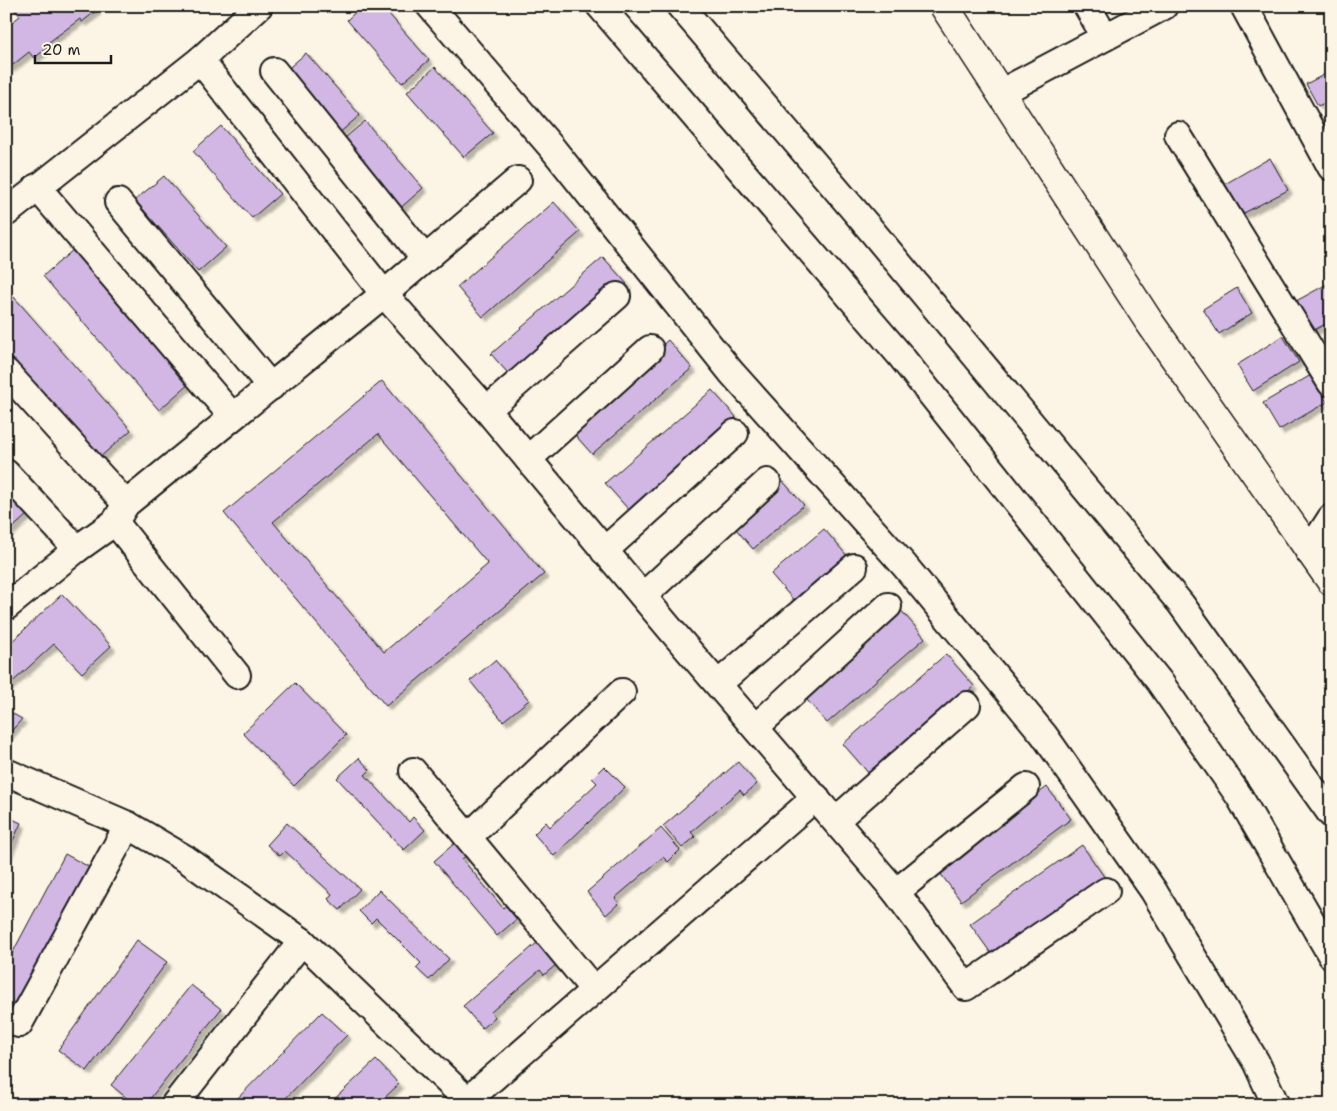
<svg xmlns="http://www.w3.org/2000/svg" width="1337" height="1111" font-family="'Shantell Sans',sans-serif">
  <defs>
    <filter id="shadow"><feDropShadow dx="4.5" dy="4.5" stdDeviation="1" flood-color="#0004"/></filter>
  </defs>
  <rect width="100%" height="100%" fill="#fcf5e5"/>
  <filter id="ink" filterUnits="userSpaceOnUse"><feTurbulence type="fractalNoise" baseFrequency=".02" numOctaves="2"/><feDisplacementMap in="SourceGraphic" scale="10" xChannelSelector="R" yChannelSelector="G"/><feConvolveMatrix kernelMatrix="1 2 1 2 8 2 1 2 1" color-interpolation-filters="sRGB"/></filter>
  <g filter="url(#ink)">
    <g fill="#d2b7e5" stroke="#1c1c1c" fill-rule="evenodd" filter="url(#shadow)">
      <polygon points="12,6 93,6 96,11 82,22 80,19 45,45 47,48 34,58 29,52 9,68 6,64 6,27 20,16"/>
      <polygon points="362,6 382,6 429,60 402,83 347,20"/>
      <polygon points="306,53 360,115 337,135 283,73"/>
      <polygon points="435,67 493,133 464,157 407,92"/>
      <polygon points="1331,71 1331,100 1318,106 1306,84"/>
      <polygon points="365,121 423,188 397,211 339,143"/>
      <polygon points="221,126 280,194 252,218 193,151"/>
      <polygon points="1270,158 1288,190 1242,214 1225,184"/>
      <polygon points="164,176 226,247 198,272 135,200"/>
      <polygon points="554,202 580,232 483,317 457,287"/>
      <polygon points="74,249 191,382 159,410 43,276"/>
      <polygon points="603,257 627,284 515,381 491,354"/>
      <polygon points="1329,283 1331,321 1303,336 1287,306"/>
      <polygon points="1237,288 1252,313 1219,334 1203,309"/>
      <polygon points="14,297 131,430 99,458 6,352 6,304"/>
      <polygon points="1283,336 1299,362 1253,391 1237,365"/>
      <polygon points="668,340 692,368 592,454 568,427"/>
      <polygon points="1311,375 1327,402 1279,430 1263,403"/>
      <path d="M382,381L544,574L386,706L224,513ZM378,434L488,564L384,652L273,522Z"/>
      <polygon points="712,390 736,417 629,510 605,483"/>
      <polygon points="780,478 804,505 753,549 730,522"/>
      <polygon points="6,487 29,513 6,534"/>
      <polygon points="824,529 849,558 797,604 771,574"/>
      <polygon points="62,594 111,646 82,673 54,644 6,688 6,647"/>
      <polygon points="899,608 925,638 827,723 801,693"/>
      <polygon points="946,654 974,686 871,776 843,744"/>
      <polygon points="495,660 529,700 503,721 470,681"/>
      <polygon points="295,683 346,735 294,786 243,733"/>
      <polygon points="6,710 22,719 6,737"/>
      <polygon points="359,758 370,770 365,775 409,822 413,817 425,830 404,850 337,778"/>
      <polygon points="738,762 757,784 744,795 740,790 691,832 695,837 682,848 663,826"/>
      <polygon points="604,766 625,787 554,856 534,834 546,822 550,827 597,783 592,778"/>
      <polygon points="1047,787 1071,819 961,901 937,869"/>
      <polygon points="6,816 21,823 6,856"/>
      <polygon points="287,823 360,889 340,910 328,899 332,894 285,851 280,856 267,845"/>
      <polygon points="661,828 680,850 668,862 663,857 615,898 619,903 606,915 587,892"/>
      <polygon points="456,842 467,855 462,859 503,908 508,904 519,917 497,936 434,861"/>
      <polygon points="1082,845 1105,878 993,956 970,924"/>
      <polygon points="65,854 89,867 6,1022 6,965"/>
      <polygon points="379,890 449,959 429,980 416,968 421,963 376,918 371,923 359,911"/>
      <polygon points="137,940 167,962 87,1071 58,1050"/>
      <polygon points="538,942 557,964 544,975 540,970 491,1012 495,1017 482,1028 463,1006"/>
      <polygon points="191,985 221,1009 145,1105 135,1105 111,1085"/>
      <polygon points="322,1012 347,1035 279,1105 231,1105"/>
      <polygon points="376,1060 399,1084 377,1105 328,1105"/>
    </g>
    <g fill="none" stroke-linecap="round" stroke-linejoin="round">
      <g stroke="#1c1c1c" stroke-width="30">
        <g id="street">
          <polyline points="430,6 553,149 731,372 904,565 1044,735 1153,890 1256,1062 1276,1105"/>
          <polyline points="600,6 899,354 1159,681 1239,796 1331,955"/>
          <polyline points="680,6 871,230 1181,604 1331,814"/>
          <polyline points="1087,6 1105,37"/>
          <polyline points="1244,6 1331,167"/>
          <polyline points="200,60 384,294 487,410 671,630 896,892 966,987 1106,891"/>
          <polyline points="274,71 425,259"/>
          <polyline points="1000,93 1164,6"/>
          <polyline points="1178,135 1331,383"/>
          <polyline points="37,187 232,416"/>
          <polyline points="118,202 271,387"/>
          <polyline points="6,213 200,60 259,6"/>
          <polyline points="6,372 126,504"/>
          <polyline points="487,410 617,296"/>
          <polyline points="528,459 650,349"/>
          <polyline points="6,473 77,549"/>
          <polyline points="115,522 237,675"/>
          <polyline points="604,551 735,433"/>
          <polyline points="1309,552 1331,518"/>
          <polyline points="643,596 767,482"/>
          <polyline points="6,607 77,549 115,522 126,504 384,294 518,180"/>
          <polyline points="718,684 854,567"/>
          <polyline points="756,727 888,606"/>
          <polyline points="413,771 594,990"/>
          <polyline points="6,772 128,825 186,859 302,941 467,1100"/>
          <polyline points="836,820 967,705"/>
          <polyline points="468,837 622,692"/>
          <polyline points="896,892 1026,787"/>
          <polyline points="19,1024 128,825"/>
          <polyline points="174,1105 302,941"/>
          <polyline points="462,1105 816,797"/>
        </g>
      </g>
      <g stroke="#1c1c1c" stroke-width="31">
        <polyline id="secondary" points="944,6 1148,320 1331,581"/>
      </g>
      <use href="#street" stroke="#fcf5e5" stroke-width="26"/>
      <use href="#secondary" stroke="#fcf5e5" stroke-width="28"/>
    </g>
  </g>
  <rect width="1337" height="1111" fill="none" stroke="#fcf5e5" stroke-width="25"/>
  <rect x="12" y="12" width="1312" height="1086" fill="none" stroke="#1c1c1c" stroke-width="2" filter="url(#ink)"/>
  <path d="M35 55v8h76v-8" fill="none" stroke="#1c1c1c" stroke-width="2.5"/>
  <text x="42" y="55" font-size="15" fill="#1c1c1c" stroke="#fcf5e5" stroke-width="4" paint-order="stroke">20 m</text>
</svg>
